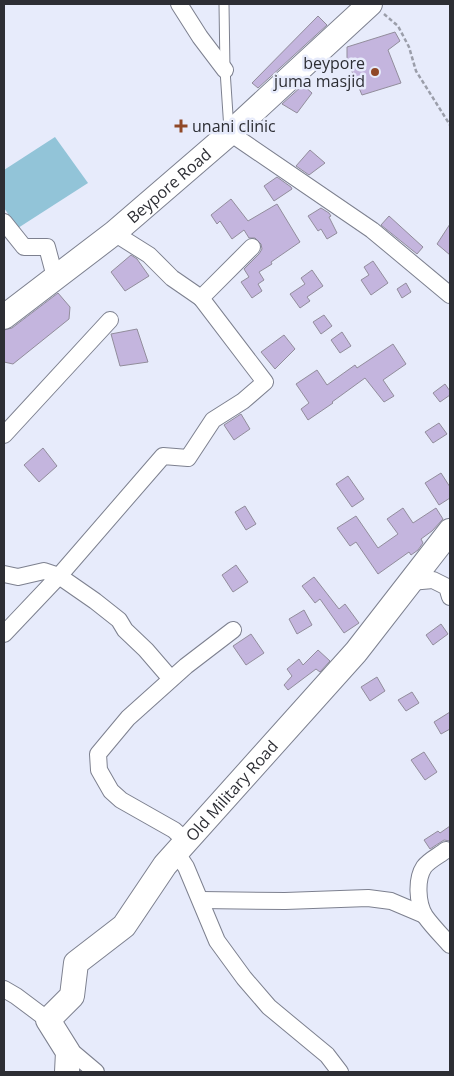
<svg xmlns="http://www.w3.org/2000/svg" width="454" height="1076" font-family="'Open Sans',sans-serif">
  <rect width="100%" height="100%" fill="#e7ebfb"/>
  <polygon fill="#92c4d8" points="55,137 88,183 18,228 4,208 4,170"/>
  <g fill="#c4b5de" stroke="#928d9c">
    <polygon points="318,16 327,25 258,88 252,83"/>
    <polygon points="395,32 400,41 388,50 401,83 362,95 347,60 347,47"/>
    <polygon points="303,85 312,93 297,113 282,104"/>
    <polygon points="310,150 325,163 309,175 296,166"/>
    <polygon points="277,177 291,187 292,189 274,201 264,186"/>
    <polygon points="231,199 248,221 277,204 300,242 271,262 272,264 259,272 264,280 258,284 262,291 252,298 241,282 249,277 244,269 259,254 262,249 261,244 255,238 249,238 244,230 232,239 220,221 217,224 211,215"/>
    <polygon points="321,208 329,213 331,216 329,217 337,233 327,239 321,229 318,231 308,216"/>
    <polygon points="389,216 423,247 417,254 381,225"/>
    <polygon points="450,224 450,255 437,244"/>
    <polygon points="131,255 137,259 149,276 125,291 111,272"/>
    <polygon points="373,261 388,283 371,295 361,280 369,275 364,267"/>
    <polygon points="312,270 323,286 307,297 310,301 300,308 290,294 305,284 301,278"/>
    <polygon points="406,283 411,292 402,298 397,289"/>
    <polygon points="58,293 70,307 69,319 13,364 4,362 4,330 12,328"/>
    <polygon points="324,315 332,326 321,334 313,322"/>
    <polygon points="137,329 148,362 120,366 111,334"/>
    <polygon points="342,332 351,346 340,353 331,340"/>
    <polygon points="284,335 295,349 275,369 261,352"/>
    <polygon points="393,344 406,364 383,380 394,396 384,402 365,378 332,402 333,403 308,420 301,409 309,403 296,384 317,370 327,385 355,365 357,368"/>
    <polygon points="445,384 450,391 450,395 440,402 433,393"/>
    <polygon points="241,414 250,429 234,440 224,425"/>
    <polygon points="439,423 447,434 433,443 425,432"/>
    <polygon points="43,448 57,466 39,482 24,465"/>
    <polygon points="441,473 450,487 450,498 439,505 425,483"/>
    <polygon points="348,476 364,499 352,507 336,484"/>
    <polygon points="245,506 256,524 246,530 235,512"/>
    <polygon points="403,508 413,523 436,508 443,519 432,531 421,539 423,543 418,550 411,555 409,552 378,574 356,542 350,546 337,528 356,516 378,548 398,534 387,519"/>
    <polygon points="236,565 248,582 233,592 222,575"/>
    <polygon points="314,577 339,609 345,604 359,623 344,633 320,599 315,603 302,586"/>
    <polygon points="304,610 312,625 297,634 289,619"/>
    <polygon points="441,624 448,634 433,645 426,635"/>
    <polygon points="251,634 264,653 246,665 233,646"/>
    <polygon points="318,650 330,661 320,672 316,669 288,690 284,685 292,676 287,669 299,659 303,665"/>
    <polygon points="377,677 385,691 370,701 361,687"/>
    <polygon points="412,692 419,703 406,711 398,700"/>
    <polygon points="450,712 450,729 441,734 434,722"/>
    <polygon points="424,752 437,772 425,780 411,760"/>
    <polygon points="450,826 450,841 444,840 430,849 424,840 438,831 440,833"/>
  </g>
  <g fill="none" stroke-linecap="round" stroke-linejoin="round">
    <g stroke="#7d808f" stroke-width="11">
      <polyline id="lane" points="224,4 225,70 229,130"/>
    </g>
    <g stroke="#7d808f" stroke-width="18">
      <g id="street">
        <polyline points="179,4 200,37 225,70"/>
        <polyline points="230,133 372,230 450,295"/>
        <polyline points="4,222 24,247 47,247 55,277"/>
        <polyline points="114,233 149,255 172,278 201,298 252,247"/>
        <polyline points="4,435 110,320"/>
        <polyline points="4,574 18,577 44,571 59,576 95,601 119,620 125,630 146,650 171,679"/>
        <polyline points="410,582 433,580 447,587 450,597"/>
        <polyline points="4,634 59,576 163,456 188,458 213,420 243,401 265,382 201,298"/>
        <polyline points="186,841 174,830 121,800 111,791 99,770 98,754 128,718 186,666 233,630"/>
        <path d="M446,850C440,855 429,860 424,867C416,879 417,903 425,916C432,926 442,936 450,945"/>
        <polyline points="176,852 186,867 217,941 244,978 269,1007 327,1055 340,1072"/>
        <polyline points="201,900 285,901 368,898 391,901 424,915"/>
        <polyline points="4,989 16,996 48,1020"/>
        <polyline points="64,1045 96,1072"/>
      </g>
    </g>
    <g stroke="#7d808f" stroke-width="26">
      <g id="secondary">
        <path id="s1" d="M4,317L114,233L230,133L370,4"/>
        <path id="s2" d="M67,1072L68,1052L48,1020L72,996L76,963L124,926L165,865L356,652L450,531"/>
      </g>
    </g>
    <polyline stroke="#9b9eaa" stroke-width="2.5" stroke-dasharray="4 2.5" stroke-linecap="butt" points="384,14 398,26 409,47 416,71 450,125"/>
    <use href="#lane" stroke="#fff" stroke-width="9"/>
    <use href="#street" stroke="#fff" stroke-width="16"/>
    <use href="#secondary" stroke="#fff" stroke-width="24"/>
  </g>
  <g fill="#904827" stroke="#e7ebfb" stroke-width="2">
    <circle cx="375" cy="72" r="5"/>
    <path d="M178.5 118.5h5v5h5v5h-5v5h-5v-5h-5v-5h5z"/>
  </g>
  <g text-anchor="middle" dominant-baseline="central" stroke-width="5" stroke-linejoin="round" paint-order="stroke">
    <g font-size="16" fill="#2d2e34" stroke="#e7ebfb" text-anchor="end">
      <text x="365" y="63">beypore<tspan x="365" dy="18">juma masjid</tspan></text>
      <text x="192" y="126" text-anchor="start">unani clinic</text>
    </g>
    <g font-size="16" fill="#2d2e34" stroke="#e7ebfb">
      <text stroke="none"><textPath href="#s1" startOffset="211">Beypore Road</textPath></text>
      <text stroke="none"><textPath href="#s2" startOffset="359">Old Military Road</textPath></text>
    </g>
  </g>
  <rect width="454" height="1076" fill="none" stroke="#2d2e34" stroke-width="10"/>
</svg>
